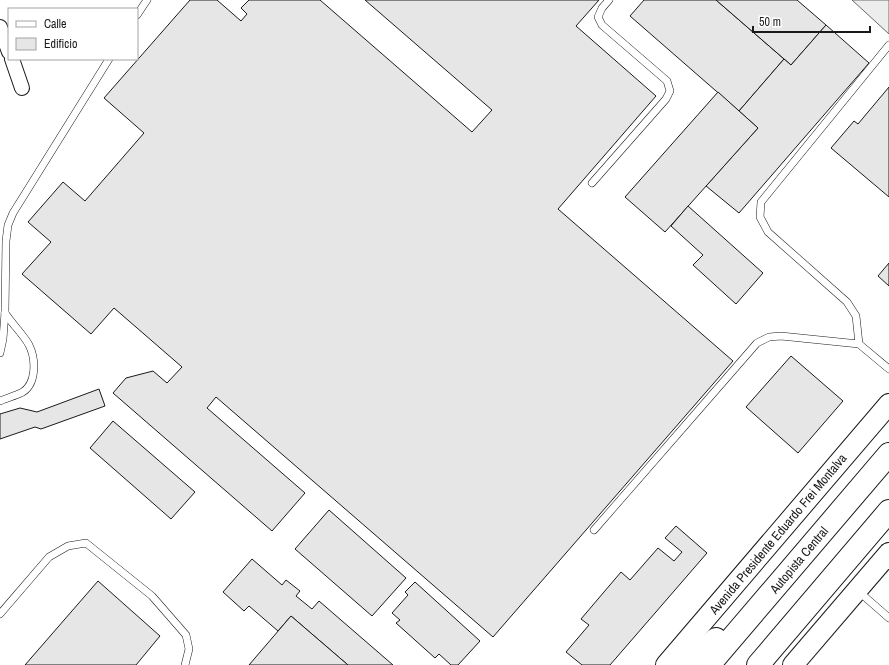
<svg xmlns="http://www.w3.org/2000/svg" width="889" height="665" font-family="'Archivo Narrow',sans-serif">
  <rect width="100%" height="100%" fill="#fff"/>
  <polygon fill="#ededed" stroke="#6a6a6a" points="852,0 889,0 889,34"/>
  <g fill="#e6e6e6" stroke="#1a1a1a">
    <polygon points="190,0 217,0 241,21 247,14 241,8 249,0 320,0 472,132 492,110 365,0 599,0 576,26 656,96 558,209 733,361 493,637 216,397 207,408 305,493 272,531 113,393 126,378 153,371 167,383 182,367 114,308 91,334 22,274 51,242 28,222 63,182 85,201 144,133 104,98"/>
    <polygon points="644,0 716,0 784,59 739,111 630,16"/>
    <polygon points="716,0 797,0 826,25 791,65"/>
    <polygon points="826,25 869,63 739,213 706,186 758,128 739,111 784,59 791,65"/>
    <polygon points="889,87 889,197 831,148 854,121 858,124"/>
    <polygon points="718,92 758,128 665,232 625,197"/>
    <polygon points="688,206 763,273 736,304 693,265 703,255 671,226"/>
    <polygon points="889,263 889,286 878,276"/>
    <polygon points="791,356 843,401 798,453 746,407"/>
    <polygon points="99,389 105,406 41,429 35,427 0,439 0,414 20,408 37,412"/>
    <polygon points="113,421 195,492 171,519 90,448"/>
    <polygon points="329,510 406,578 372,616 295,549"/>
    <polygon points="676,526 707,553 610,665 582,665 566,652 589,625 581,619 621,572 630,580 658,548 674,561 682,552 665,538"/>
    <polygon points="252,559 282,585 286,580 300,591 296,596 312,609 319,601 393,665 348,665 291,616 278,631 249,606 244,611 223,592"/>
    <polygon points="98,581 160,636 136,665 25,665"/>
    <polygon points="415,582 480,641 458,665 451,665 439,654 435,658 396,623 400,620 392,613 408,595 405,592"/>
    <polygon points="291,616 348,665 249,665"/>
  </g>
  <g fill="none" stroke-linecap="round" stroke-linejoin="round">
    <g stroke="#1a1a1a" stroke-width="8">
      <g id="lane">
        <polyline points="137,15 147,0"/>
        <polyline points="592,183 666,99 670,91 667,81 602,25 598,17 602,8 609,0"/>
        <polyline points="859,344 856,316 847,302 768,232 760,217 761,202 889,45"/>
        <polyline points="0,353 3,339 5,312 6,241 8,225 13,213 109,59"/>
        <path d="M0,401C7,398 14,396 21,393C37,385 36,359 29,345C23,334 12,324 5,313"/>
        <polyline points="594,530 757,343 769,337 781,336 859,344 889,369"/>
        <polyline points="857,590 889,618"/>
        <polyline points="0,614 49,557 68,546 86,543 152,596 186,635 189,649 185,665"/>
      </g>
    </g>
    <g stroke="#1a1a1a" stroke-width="16">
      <g id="street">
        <polyline points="0,27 9,52"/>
        <polyline points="12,59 22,88"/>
      </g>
    </g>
    <g stroke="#1a1a1a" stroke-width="22">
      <g id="secondary">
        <polyline points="666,665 889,404"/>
        <polyline points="793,665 889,553"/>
      </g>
    </g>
    <g stroke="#1a1a1a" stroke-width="24">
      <g id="highway">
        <polyline points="689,665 716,639"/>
        <polyline points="709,665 889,454"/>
        <polyline points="758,665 889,511"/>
      </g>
    </g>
    <use href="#lane" stroke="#fff" stroke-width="7"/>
    <use href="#street" stroke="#fff" stroke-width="14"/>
    <use href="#secondary" stroke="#fff" stroke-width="20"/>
    <use href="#highway" stroke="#fff" stroke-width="22"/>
  </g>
  <g text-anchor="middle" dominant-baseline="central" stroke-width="3" stroke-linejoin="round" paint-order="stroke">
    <g font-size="13" fill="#1a1a1a" stroke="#fff">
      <text transform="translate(778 534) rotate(-50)">Avenida Presidente Eduardo Frei Montalva</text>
      <text transform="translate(799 560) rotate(-50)">Autopista Central</text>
    </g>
  </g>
  <rect x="8" y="8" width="130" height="52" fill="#ffffff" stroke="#a3a3a3"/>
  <rect x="16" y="21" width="20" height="6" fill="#ffffff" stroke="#a3a3a3"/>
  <text x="44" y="28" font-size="12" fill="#1a1a1a">Calle</text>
  <rect x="16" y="38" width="20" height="12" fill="#e6e6e6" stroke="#a3a3a3"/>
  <text x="44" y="48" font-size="12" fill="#1a1a1a">Edificio</text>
  <path d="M753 26v6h117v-6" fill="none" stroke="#1a1a1a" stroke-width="2"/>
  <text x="759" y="26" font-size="12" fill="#1a1a1a" stroke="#ffffff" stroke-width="3" paint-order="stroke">50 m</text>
</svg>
